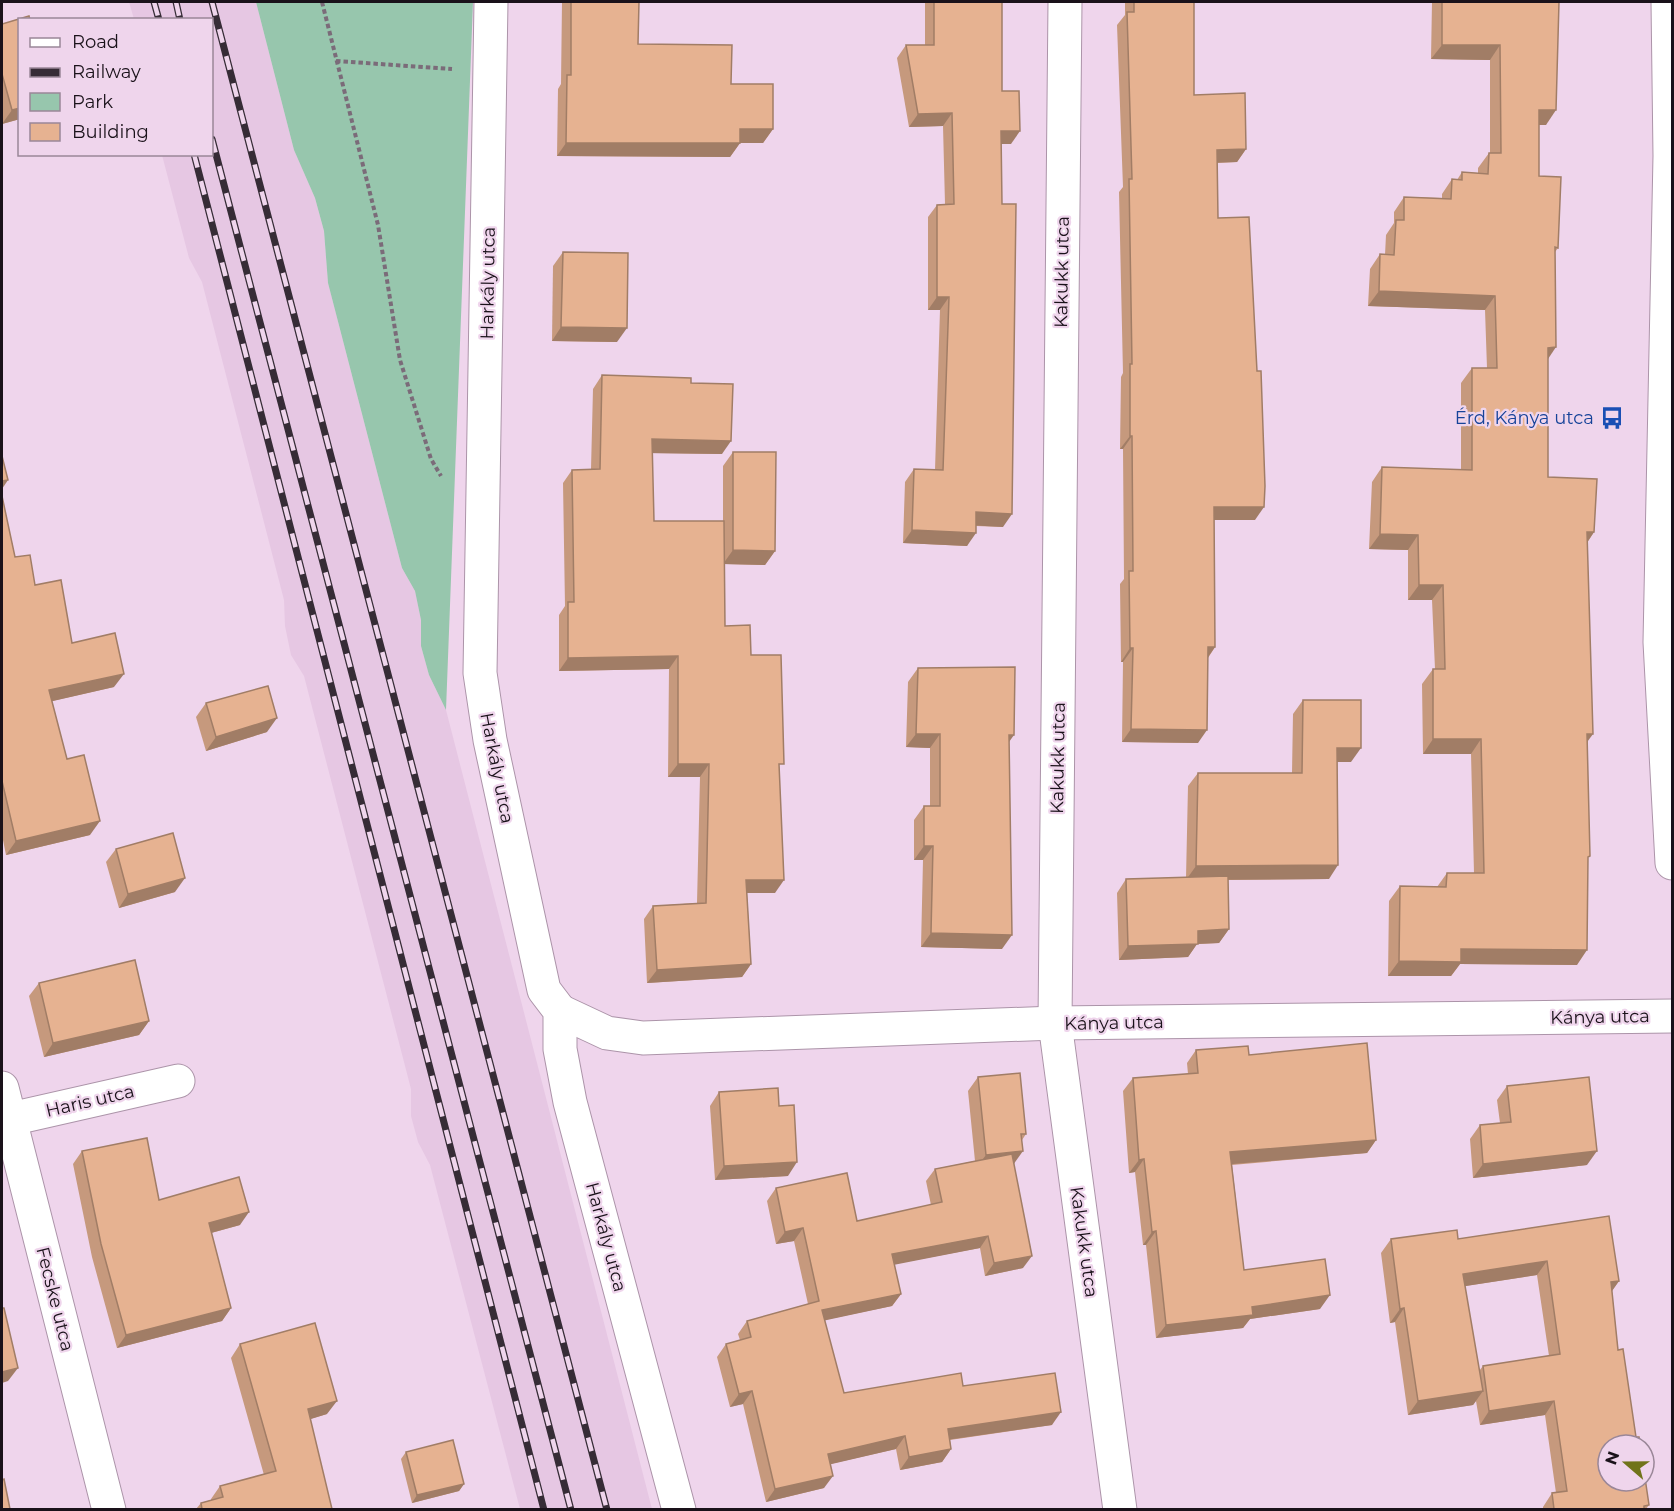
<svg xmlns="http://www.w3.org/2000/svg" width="1674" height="1511" font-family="Montserrat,sans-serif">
  <rect width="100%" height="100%" fill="#efd5ec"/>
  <polygon fill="#e6c7e3" points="129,2 256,2 294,150 315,198 324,231 328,283 402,568 415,591 421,620 421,646 429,675 446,710 652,1509 520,1509 430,1165 418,1142 411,1116 411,1089 304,676 291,655 285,626 284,600 202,282 189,258 162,155 212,154 212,20 134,19"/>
  <polygon fill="#97c6ad" points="256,2 473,2 446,710 429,675 421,646 421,620 415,591 402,568 328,283 324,231 315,198 294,150"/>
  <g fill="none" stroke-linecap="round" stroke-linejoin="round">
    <g stroke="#ac94a9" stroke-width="35">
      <g id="minor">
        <polyline points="491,2 480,673 490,740 544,990 560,1011 560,1049 570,1102 679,1510"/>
        <polyline points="1065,2 1055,1023 1120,1510"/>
        <polyline points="560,1011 607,1033 643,1038 1055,1023 1672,1016"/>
        <polyline points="2,1088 109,1510"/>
        <polyline points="2,1121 178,1081"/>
      </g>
    </g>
    <g stroke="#ac94a9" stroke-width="35">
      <polyline id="major" points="1668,2 1670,156 1660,642 1672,863"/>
    </g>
    <g stroke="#7b6b79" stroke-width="4" stroke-dasharray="4.5 3" stroke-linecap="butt">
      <polyline points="322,2 378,225 400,360 431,459 441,476"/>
      <polyline points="336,61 452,69"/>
    </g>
    <use href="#minor" stroke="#fff" stroke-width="33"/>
    <use href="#major" stroke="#fff" stroke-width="33"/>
    <g stroke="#362c36" stroke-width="7">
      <g id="rail">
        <polyline points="154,2 159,20"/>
        <polyline points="176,2 180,20"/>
        <polyline points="212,2 607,1510"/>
        <polyline points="212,139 571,1510"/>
        <polyline points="194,154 544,1510"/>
      </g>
    </g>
    <use href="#rail" stroke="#efd5ec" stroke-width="4.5" stroke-dasharray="14" stroke-linecap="butt"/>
  </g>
  <g fill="#c6997d" fill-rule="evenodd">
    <polygon points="562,2 639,2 638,44 731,84 773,129 763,143 740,143 730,157 557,156 558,89 561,84"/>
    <polygon points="925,2 1002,2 1002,91 1011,144 1001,144 1003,527 976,526 967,546 903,543 905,482 914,469 935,470 940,310 928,310 928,217 937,205 945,204 943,126 909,127 897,58 906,45 925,45"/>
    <polygon points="1125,2 1194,2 1194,95 1246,149 1237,162 1217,163 1218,218 1255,520 1214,520 1215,647 1208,658 1198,743 1122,742 1123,662 1121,662 1120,584 1124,579 1123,449 1120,449 1121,377 1123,373 1119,192 1123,187 1117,25 1125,15"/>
    <polygon points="1432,2 1559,2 1546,125 1539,125 1539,176 1558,248 1555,252 1548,359 1548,477 1594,532 1587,543 1588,860 1577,965 1460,964 1451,976 1388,976 1389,901 1400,886 1437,887 1447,873 1474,873 1471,754 1423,754 1422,684 1433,669 1435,669 1432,600 1408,600 1408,550 1369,549 1372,482 1382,467 1461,470 1461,383 1472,368 1487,368 1485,310 1368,306 1370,269 1380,254 1385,255 1386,235 1394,223 1394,212 1404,197 1442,198 1442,194 1452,179 1457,180 1462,172 1478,173 1478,168 1489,153 1490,153 1490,60 1431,59"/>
    <polygon points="2,24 20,119 2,124"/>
    <polygon points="563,252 617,342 552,341 553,266"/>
    <polygon points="602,375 691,383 722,454 652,453 654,521 723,521 723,466 733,452 775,551 765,565 724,564 725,626 751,655 780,770 775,893 747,893 751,964 742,977 647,983 644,919 653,906 697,903 700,777 668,777 669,669 559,671 559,615 565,606 563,483 572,470 591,469 593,389"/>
    <polygon points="2,496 15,557 35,585 72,643 114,687 52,701 67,759 90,835 6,855 2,835"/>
    <polygon points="918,668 1009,742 1002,949 921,947 923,860 914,860 914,820 924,806 930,806 930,748 906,747 908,682"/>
    <polygon points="1303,700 1351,762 1337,762 1329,879 1228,880 1229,929 1219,943 1197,944 1188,957 1119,960 1117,893 1126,879 1186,878 1188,786 1198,773 1292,773 1293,714"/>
    <polygon points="206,703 267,732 206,751 196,717"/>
    <polygon points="116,849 175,892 119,908 106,862"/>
    <polygon points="39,983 149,1021 139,1035 44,1057 29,996"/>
    <polygon points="1196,1050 1249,1055 1376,1140 1367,1153 1232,1165 1244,1270 1320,1309 1250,1319 1243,1328 1156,1338 1146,1245 1143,1245 1135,1172 1129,1173 1123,1091 1133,1078 1188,1074 1187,1063"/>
    <polygon points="978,1077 1026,1134 1022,1140 1014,1164 1023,1268 985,1276 980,1248 894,1264 901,1294 892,1306 824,1320 844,1393 963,1386 1052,1425 950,1440 951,1449 942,1462 900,1470 896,1449 830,1464 824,1488 766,1502 743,1404 730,1407 717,1357 726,1344 740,1340 738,1334 747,1321 808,1304 794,1241 776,1244 767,1201 776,1188 857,1221 931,1205 926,1181 935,1169 975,1161 968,1091"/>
    <polygon points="1507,1086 1587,1165 1473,1178 1470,1139 1480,1125 1500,1123 1497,1100"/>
    <polygon points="719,1092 779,1106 788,1176 715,1180 710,1106"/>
    <polygon points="82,1151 159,1200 240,1225 211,1233 231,1308 222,1321 117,1348 92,1257 73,1164"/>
    <path d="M1609,1216L1619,1281L1612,1291L1618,1350L1649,1505L1646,1509H1543V1507L1552,1493H1556L1545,1415L1480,1425L1476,1401L1473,1405L1408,1415L1395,1322L1390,1323L1381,1253L1391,1239H1458ZM1537,1275L1549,1356L1483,1366L1479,1371L1465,1286Z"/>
    <polygon points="240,1344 327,1414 310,1419 332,1509 196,1509 201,1503 211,1500 211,1499 220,1486 264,1475 231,1358"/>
    <polygon points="406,1452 464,1484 459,1491 412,1503 401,1459"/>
  </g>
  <g fill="#a17d66">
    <polygon points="1442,45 1500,45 1490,60 1431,59"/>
    <polygon points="20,108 20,119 2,124 12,110"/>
    <polygon points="1539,110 1556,110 1546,125 1529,125"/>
    <polygon points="952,113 943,126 909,127 918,114"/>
    <polygon points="740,129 773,129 763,143 731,143"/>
    <polygon points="1001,131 1020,131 1011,144 992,144"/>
    <polygon points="566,143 740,143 730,157 557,156"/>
    <polygon points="1246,149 1237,162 1207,163 1217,150"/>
    <polygon points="1379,291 1495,296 1485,310 1368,306"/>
    <polygon points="937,297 949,297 940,310 928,310"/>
    <polygon points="561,327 627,328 617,342 552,341"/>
    <polygon points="1556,347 1546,362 1548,348"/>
    <polygon points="1130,436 1132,436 1123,449 1120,449"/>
    <polygon points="652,439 731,441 722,454 643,453"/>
    <polygon points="8,480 2,489 2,481"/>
    <polygon points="1214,507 1264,507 1255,520 1204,520"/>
    <polygon points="976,512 1012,514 1003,527 967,525"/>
    <polygon points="912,530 976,533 967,546 903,543"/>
    <polygon points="1587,532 1594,532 1584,547"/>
    <polygon points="1380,534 1418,535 1408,550 1369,549"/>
    <polygon points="733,550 775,551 765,565 723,564"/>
    <polygon points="1419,585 1443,585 1432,600 1408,600"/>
    <polygon points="1208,647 1215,647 1206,660"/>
    <polygon points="1130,648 1133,648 1123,662 1121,662"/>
    <polygon points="678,656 669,669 559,671 568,658"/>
    <polygon points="124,674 114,687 40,704 49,690"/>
    <polygon points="277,718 267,732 206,751 216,737"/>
    <polygon points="1131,729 1207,730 1198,743 1122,742"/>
    <polygon points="916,734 940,734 930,748 906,747"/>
    <polygon points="1587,734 1593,734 1582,749"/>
    <polygon points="1009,735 1014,735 1004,749"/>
    <polygon points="1433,739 1481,739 1471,754 1423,754"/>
    <polygon points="1337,748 1361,748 1351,762 1327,762"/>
    <polygon points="678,764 709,764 700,777 668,777"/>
    <polygon points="100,821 90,835 6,855 16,841"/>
    <polygon points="924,846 933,846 923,860 914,860"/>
    <polygon points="1338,865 1329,879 1186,880 1196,866"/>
    <polygon points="185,878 175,892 119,908 128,894"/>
    <polygon points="746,880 784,880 775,893 737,893"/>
    <polygon points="1229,929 1219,943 1197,944 1188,957 1119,960 1128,946 1198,931"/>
    <polygon points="931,933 1012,935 1002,949 921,947"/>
    <polygon points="1461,949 1587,950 1577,965 1460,964 1451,976 1388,976 1399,961"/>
    <polygon points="751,964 742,977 647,983 657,970"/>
    <polygon points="149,1021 139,1035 44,1057 53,1043"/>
    <polygon points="1376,1140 1367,1153 1221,1165 1230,1152"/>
    <polygon points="1023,1151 1013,1165 976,1168 986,1155"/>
    <polygon points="1597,1151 1587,1165 1473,1178 1483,1164"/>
    <polygon points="1144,1159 1135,1172 1129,1173 1139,1160"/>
    <polygon points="797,1162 788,1176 715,1180 724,1166"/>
    <polygon points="249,1212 240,1225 200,1236 209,1223"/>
    <polygon points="803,1228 794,1241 776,1244 785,1232"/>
    <polygon points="1156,1231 1146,1245 1143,1245 1152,1232"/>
    <polygon points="988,1236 980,1248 883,1267 892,1254"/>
    <polygon points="1032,1256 1023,1268 985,1276 994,1263"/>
    <polygon points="1547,1261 1537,1275 1453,1288 1463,1274"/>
    <polygon points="1619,1281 1609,1295 1611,1282"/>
    <polygon points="901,1294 892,1306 813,1323 822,1310"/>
    <polygon points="1330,1295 1320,1309 1250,1319 1243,1328 1156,1338 1166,1325 1252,1307"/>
    <polygon points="231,1308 222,1321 117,1348 126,1335"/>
    <polygon points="1404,1308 1395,1322 1390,1323 1400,1309"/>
    <polygon points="18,1368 8,1381 2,1383 2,1372"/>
    <polygon points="752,1391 743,1404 730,1407 739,1394"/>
    <polygon points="1483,1391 1473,1405 1408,1415 1418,1401"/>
    <polygon points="337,1401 327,1414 298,1423 308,1409"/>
    <polygon points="1554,1401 1545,1415 1480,1425 1489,1411"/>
    <polygon points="1061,1412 1052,1425 939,1441 948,1429"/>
    <polygon points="905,1436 896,1449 819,1467 828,1454"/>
    <polygon points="951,1449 942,1462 900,1470 909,1457"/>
    <polygon points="833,1476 824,1488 766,1502 775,1489"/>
    <polygon points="464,1484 459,1491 412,1503 417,1495"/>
  </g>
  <g fill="#e6b291" stroke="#a17d66" stroke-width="1.5">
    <polygon points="571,2 639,2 638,44 732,45 731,84 773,84 773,129 740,129 740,143 566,143 567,75 571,75"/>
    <polygon points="934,2 1002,2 1002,91 1019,91 1020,131 1001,131 1002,204 1016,204 1012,514 976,512 976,533 912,530 914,469 943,470 949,297 937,297 937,205 954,204 952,113 918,114 906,45 934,45"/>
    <polygon points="1134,2 1194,2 1194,95 1245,93 1246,149 1217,150 1218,218 1249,217 1257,371 1261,371 1265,486 1264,507 1214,507 1215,647 1208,647 1207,730 1131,729 1133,648 1130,648 1129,571 1133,571 1132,436 1130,436 1130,364 1132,364 1129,179 1132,179 1127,12 1134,12"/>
    <polygon points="1442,2 1559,2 1556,110 1539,110 1539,176 1561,177 1558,248 1555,247 1556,347 1548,348 1548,477 1597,479 1594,532 1587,532 1593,734 1587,734 1590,856 1588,857 1587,950 1461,949 1461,962 1399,961 1400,886 1446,887 1447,873 1484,873 1481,739 1433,739 1433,669 1445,669 1443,585 1419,585 1418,535 1380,534 1382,467 1472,470 1472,368 1497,368 1495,296 1379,291 1380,254 1394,255 1396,220 1404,220 1404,197 1451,199 1452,179 1462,180 1462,172 1488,174 1489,153 1501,153 1500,45 1442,45"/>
    <polygon points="29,16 30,20 20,20 20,108 12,110 2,74 2,24"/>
    <polygon points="563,252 628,253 627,328 561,327"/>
    <polygon points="602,375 691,378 691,383 733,384 731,441 652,439 654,521 724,521 725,626 750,625 751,655 781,655 784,764 779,764 784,880 746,880 751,964 657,970 653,906 706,903 709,764 678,764 678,656 568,658 568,602 574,602 572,470 600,469"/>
    <polygon points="733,452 776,452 775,551 733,550"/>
    <polygon points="2,456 8,480 2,481"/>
    <polygon points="2,496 15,557 30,555 35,585 61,580 72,643 115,633 124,674 49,690 67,759 84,755 100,821 16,841 2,781"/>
    <polygon points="1015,667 1014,735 1009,735 1012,935 931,933 933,846 924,846 924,806 940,806 940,734 916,734 918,668"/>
    <polygon points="268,686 277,718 216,737 206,703"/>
    <polygon points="1303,700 1361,700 1361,748 1337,748 1338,865 1196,866 1198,773 1302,773"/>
    <polygon points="173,833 185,878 128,894 116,849"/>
    <polygon points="1228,876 1229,929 1198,931 1198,944 1128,946 1126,879"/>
    <polygon points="135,960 149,1021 53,1043 39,983"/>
    <polygon points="1367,1043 1376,1140 1230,1152 1244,1270 1325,1259 1330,1295 1252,1307 1253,1315 1166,1325 1156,1231 1152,1232 1144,1159 1139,1160 1133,1078 1198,1073 1196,1050 1248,1046 1249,1055"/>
    <polygon points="1020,1073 1026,1134 1021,1134 1023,1151 986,1155 978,1077"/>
    <polygon points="1589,1077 1597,1151 1483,1164 1480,1125 1511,1122 1507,1086"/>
    <polygon points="778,1088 779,1106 794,1105 797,1162 724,1166 719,1092"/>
    <polygon points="147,1138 159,1200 239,1177 249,1212 209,1223 231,1308 126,1335 101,1244 82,1151"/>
    <polygon points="1012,1154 1032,1256 994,1263 988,1236 892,1254 901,1294 822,1310 844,1393 961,1373 963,1386 1055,1373 1061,1412 948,1429 951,1449 909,1457 905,1436 828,1454 833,1476 775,1489 752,1391 739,1394 726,1344 751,1337 747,1321 819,1301 803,1228 785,1232 776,1188 847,1173 857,1221 942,1202 935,1169"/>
    <polygon points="1609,1216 1619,1281 1611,1282 1618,1350 1623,1349 1636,1437 1639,1437 1640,1445 1608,1445 1608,1481 1644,1481 1644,1471 1649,1505 1644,1506 1644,1509 1554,1509 1552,1493 1567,1491 1554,1401 1489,1411 1483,1366 1560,1354 1547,1261 1463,1274 1483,1391 1418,1401 1404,1308 1400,1309 1391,1239 1457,1230 1458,1239"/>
    <polygon points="2,1308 4,1308 18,1368 2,1372"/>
    <polygon points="315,1323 337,1401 308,1409 332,1509 202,1509 201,1503 223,1497 220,1486 276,1471 240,1344"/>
    <polygon points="453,1440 464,1484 417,1495 406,1452"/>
    <polygon points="4,1479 10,1509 2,1509 2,1480"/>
  </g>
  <defs>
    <g id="bus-bare" transform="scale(1.8)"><path d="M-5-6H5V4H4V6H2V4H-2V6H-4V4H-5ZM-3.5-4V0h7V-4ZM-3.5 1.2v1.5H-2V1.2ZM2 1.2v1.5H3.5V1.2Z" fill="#1a4fb4" stroke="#efd5ec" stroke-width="2.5" paint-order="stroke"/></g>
  </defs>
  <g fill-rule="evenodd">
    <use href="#bus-bare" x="1612" y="418"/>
  </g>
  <g text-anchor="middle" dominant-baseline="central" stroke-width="4.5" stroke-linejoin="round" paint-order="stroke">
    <g font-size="18" fill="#1a121a" stroke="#efd5ec">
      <text transform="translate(1062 272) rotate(-89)">Kakukk utca</text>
      <text transform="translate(488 283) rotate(-89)">Harkály utca</text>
      <text transform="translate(1058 758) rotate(-89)">Kakukk utca</text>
      <text transform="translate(497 768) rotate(79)">Harkály utca</text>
      <text transform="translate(1600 1017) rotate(-1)">Kánya utca</text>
      <text transform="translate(1114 1023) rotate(-1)">Kánya utca</text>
      <text transform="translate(90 1101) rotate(-13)">Haris utca</text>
      <text transform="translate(606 1237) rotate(75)">Harkály utca</text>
      <text transform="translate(1084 1242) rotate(82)">Kakukk utca</text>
      <text transform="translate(55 1299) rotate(76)">Fecske utca</text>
    </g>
    <g font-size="18" fill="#164399" stroke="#efd5ec" text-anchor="end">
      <text x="1594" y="418">Érd, Kánya utca</text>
    </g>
  </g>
  <rect width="1674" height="1511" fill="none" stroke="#1a121a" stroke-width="6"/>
  <rect x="18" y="18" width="195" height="138" fill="#efd5ec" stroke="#9a8798" stroke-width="1.5"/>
  <rect x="30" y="38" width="30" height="9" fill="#ffffff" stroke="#9a8798" stroke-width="1.5"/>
  <text x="72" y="48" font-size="18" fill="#1a121a">Road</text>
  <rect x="30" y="68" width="30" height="9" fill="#362c36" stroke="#9a8798" stroke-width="1.5"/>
  <text x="72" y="78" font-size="18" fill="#1a121a">Railway</text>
  <rect x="30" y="93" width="30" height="18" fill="#97c6ad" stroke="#9a8798" stroke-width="1.5"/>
  <text x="72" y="108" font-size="18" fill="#1a121a">Park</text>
  <rect x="30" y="123" width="30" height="18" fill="#e6b291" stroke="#9a8798" stroke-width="1.5"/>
  <text x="72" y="138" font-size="18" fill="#1a121a">Building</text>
  <g transform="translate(1626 1463) rotate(290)"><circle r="28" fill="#efd5ec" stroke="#9a8798" stroke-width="1.5"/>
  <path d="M0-4.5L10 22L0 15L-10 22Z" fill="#70731a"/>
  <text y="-9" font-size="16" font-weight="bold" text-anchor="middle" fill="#1a121a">N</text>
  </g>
</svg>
